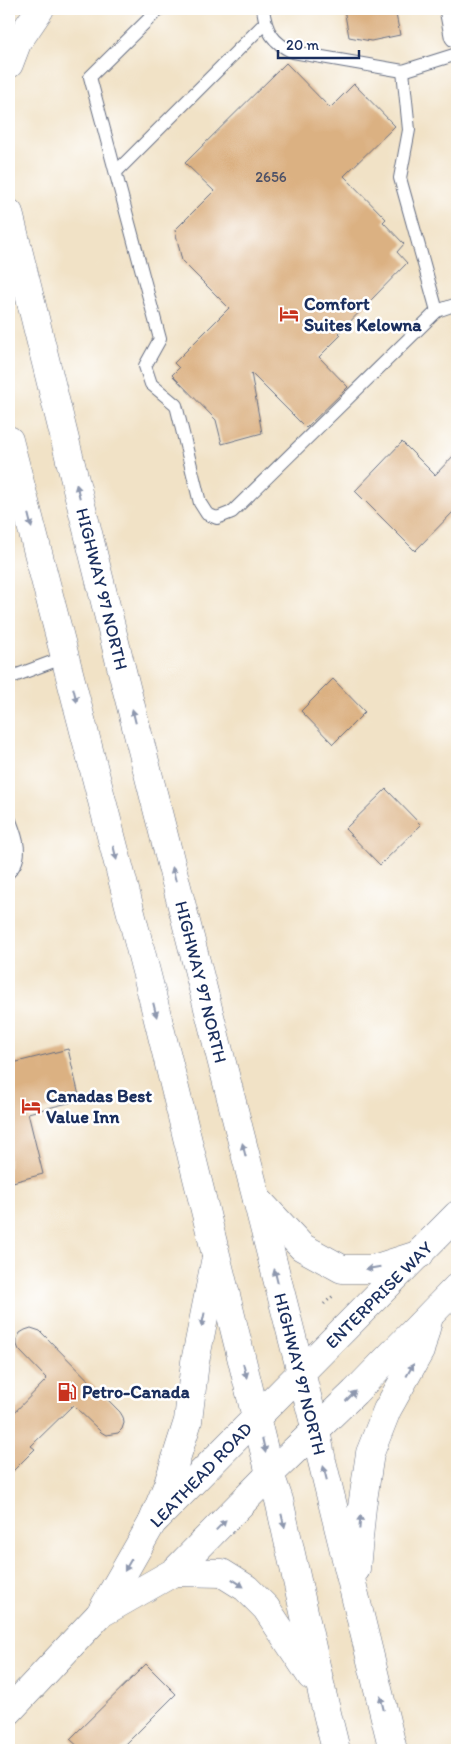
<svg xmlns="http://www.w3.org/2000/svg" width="466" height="1759" font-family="Itim,sans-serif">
  <rect width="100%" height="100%" fill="#fff"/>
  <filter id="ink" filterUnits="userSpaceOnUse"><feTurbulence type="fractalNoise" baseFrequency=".02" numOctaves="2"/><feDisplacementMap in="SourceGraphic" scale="10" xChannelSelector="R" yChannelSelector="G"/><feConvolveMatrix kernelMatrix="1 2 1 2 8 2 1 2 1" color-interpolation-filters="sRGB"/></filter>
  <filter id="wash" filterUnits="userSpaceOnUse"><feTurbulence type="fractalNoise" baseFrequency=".0096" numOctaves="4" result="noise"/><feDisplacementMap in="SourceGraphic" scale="20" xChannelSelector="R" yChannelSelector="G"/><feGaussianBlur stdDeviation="1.12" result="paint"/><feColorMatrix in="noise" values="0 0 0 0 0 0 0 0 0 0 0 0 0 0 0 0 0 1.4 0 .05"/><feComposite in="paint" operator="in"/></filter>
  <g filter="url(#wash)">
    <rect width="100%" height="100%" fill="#f1e2c6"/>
    <g id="blocks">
      <g fill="#dbb182">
        <polygon points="344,9 395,9 400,35 371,41 349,37"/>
        <polygon points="286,63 330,108 354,84 395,126 344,176 386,219 383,222 404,244 397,252 407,263 339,333 341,335 319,357 348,387 306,428 251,373 262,433 222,444 216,420 172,375 179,368 174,363 229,308 182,261 175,230 214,191 185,163"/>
        <polygon points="402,442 435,475 457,452 457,508 415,551 355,491"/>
        <polygon points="333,679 365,712 333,744 301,711"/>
        <polygon points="386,789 421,825 380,865 345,829"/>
        <polygon points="68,1049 80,1100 28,1113 43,1174 9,1183 9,1064"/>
        <polygon points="31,1328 40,1331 120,1412 123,1417 124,1423 122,1429 118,1433 106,1435 101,1432 73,1405 31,1446 35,1449 9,1475 9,1418 47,1379 19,1350 17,1345 17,1339 20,1333 25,1330"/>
        <polygon points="146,1664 176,1694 120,1750 82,1750 70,1739"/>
      </g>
    </g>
  </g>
  <g filter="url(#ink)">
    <use href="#blocks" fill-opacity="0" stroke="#666e82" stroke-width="1"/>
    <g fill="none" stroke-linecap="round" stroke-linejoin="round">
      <g stroke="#666e82" stroke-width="14">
        <g id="service">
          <polyline points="159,9 90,77 160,339 145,366 151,384 176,405 200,503 207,514 217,518 232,512 437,311 457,304"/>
          <path d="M263,9C266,31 272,42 293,52L403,71L457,54"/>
          <polyline points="403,71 409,130 400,178 437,311"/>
          <polyline points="116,172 265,23"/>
          <polyline points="9,678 65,657"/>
          <path d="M9,818C16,836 25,856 9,872"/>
        </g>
      </g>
      <g stroke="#666e82" stroke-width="27">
        <polyline id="minor" points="452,9 457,35"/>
      </g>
      <g stroke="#666e82" stroke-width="29">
        <g id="tertiary">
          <polyline points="100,1614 174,1572 270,1474 355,1392 457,1287"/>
          <polyline points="9,1711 100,1614 152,1523 457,1215"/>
        </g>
      </g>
      <g stroke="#666e82" stroke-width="29">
        <g id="trunk">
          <polyline points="9,64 17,43 40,9"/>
          <polyline points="9,213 127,691 316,1431 322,1461 393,1750"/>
          <polyline points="9,440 149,983 270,1474 279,1500 323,1697 336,1750"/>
          <polyline points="257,1199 302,1247 342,1269 373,1269 420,1254"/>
          <polyline points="152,1523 168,1484 188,1421 195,1362 215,1262"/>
          <polyline points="356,1569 362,1507 370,1453 387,1410 420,1351 429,1317"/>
          <polyline points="174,1572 222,1573 246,1588 266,1608 311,1676"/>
        </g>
      </g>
      <polyline stroke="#666e82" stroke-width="3" stroke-dasharray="1 4" stroke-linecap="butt" points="324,1304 335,1294"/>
      <use href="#service" stroke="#fff" stroke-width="12"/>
      <use href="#minor" stroke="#fff" stroke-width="25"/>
      <use href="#tertiary" stroke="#fff" stroke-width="28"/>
      <use href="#trunk" stroke="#fff" stroke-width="28"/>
    </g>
    <defs><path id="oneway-solid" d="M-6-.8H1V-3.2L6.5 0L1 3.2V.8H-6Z" transform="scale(1.25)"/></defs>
    <g fill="#8d97ae">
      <use href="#oneway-solid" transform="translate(78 491) rotate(-104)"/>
      <use href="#oneway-solid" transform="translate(30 521) rotate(76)"/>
      <use href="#oneway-solid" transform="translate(75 695) rotate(76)"/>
      <use href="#oneway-solid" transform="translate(134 716) rotate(-104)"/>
      <use href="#oneway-solid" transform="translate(115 853) rotate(76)"/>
      <use href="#oneway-solid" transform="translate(174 874) rotate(-104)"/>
      <use href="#oneway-solid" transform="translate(155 1010) rotate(76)"/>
      <use href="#oneway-solid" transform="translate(244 1150) rotate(-104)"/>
      <use href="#oneway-solid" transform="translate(373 1268) rotate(171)"/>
      <use href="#oneway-solid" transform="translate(276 1276) rotate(-104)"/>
      <use href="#oneway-solid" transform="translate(203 1320) rotate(102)"/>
      <use href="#oneway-solid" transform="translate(410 1370) rotate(-61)"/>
      <use href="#oneway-solid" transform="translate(245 1371) rotate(76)"/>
      <use href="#oneway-solid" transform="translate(351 1396) rotate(-45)"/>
      <use href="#oneway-solid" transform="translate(264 1446) rotate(77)"/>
      <use href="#oneway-solid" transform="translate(325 1473) rotate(-104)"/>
      <use href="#oneway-solid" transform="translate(283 1521) rotate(77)"/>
      <use href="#oneway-solid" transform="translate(360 1522) rotate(-85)"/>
      <use href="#oneway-solid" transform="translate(221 1525) rotate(-46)"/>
      <use href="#oneway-solid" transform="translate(128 1565) rotate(120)"/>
      <use href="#oneway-solid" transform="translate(238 1583) rotate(34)"/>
      <use href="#oneway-solid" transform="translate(382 1703) rotate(-104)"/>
    </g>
  </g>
  <defs>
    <g id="hotel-bare" transform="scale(1.5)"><path d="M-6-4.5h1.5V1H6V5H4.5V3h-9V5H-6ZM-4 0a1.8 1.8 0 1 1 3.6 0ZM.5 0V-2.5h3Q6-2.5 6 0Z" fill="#c8321e" stroke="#fff" stroke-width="2.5" paint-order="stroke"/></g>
    <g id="fuel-bare" transform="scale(1.5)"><path d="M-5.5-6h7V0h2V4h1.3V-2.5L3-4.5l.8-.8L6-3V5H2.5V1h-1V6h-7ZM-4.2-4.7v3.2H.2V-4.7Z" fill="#c8321e" stroke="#fff" stroke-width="2.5" paint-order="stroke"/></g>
  </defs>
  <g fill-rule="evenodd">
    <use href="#hotel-bare" x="289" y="314"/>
    <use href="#hotel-bare" x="31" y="1106"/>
    <use href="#fuel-bare" x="67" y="1392"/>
  </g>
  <g text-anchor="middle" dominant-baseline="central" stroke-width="5" stroke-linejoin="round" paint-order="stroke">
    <g font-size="15" fill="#4b5067">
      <text x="271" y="177">2656</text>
    </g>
    <g font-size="18" font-weight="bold" fill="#1b2f5e" stroke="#fff" text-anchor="start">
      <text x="304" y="304">Comfort<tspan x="304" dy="21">Suites Kelowna</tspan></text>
      <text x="46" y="1096">Canadas Best<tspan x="46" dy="21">Value Inn</tspan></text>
      <text x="82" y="1392">Petro-Canada</text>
    </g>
    <g font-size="18" fill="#1b2f5e" stroke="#fff">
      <text transform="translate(102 589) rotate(76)">HIGHWAY 97 NORTH</text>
      <text transform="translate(201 982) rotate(76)">HIGHWAY 97 NORTH</text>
      <text transform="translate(379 1295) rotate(-45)">ENTERPRISE WAY</text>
      <text transform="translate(300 1374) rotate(76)">HIGHWAY 97 NORTH</text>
      <text transform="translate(201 1475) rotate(-46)">LEATHEAD ROAD</text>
    </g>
  </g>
  <rect width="466" height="1759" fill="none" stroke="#fff" stroke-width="30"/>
  <path d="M278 50v8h81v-8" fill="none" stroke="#1b2f5e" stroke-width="2.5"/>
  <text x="286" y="50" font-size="15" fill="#1b2f5e" stroke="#ffffff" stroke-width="4" paint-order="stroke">20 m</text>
</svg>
